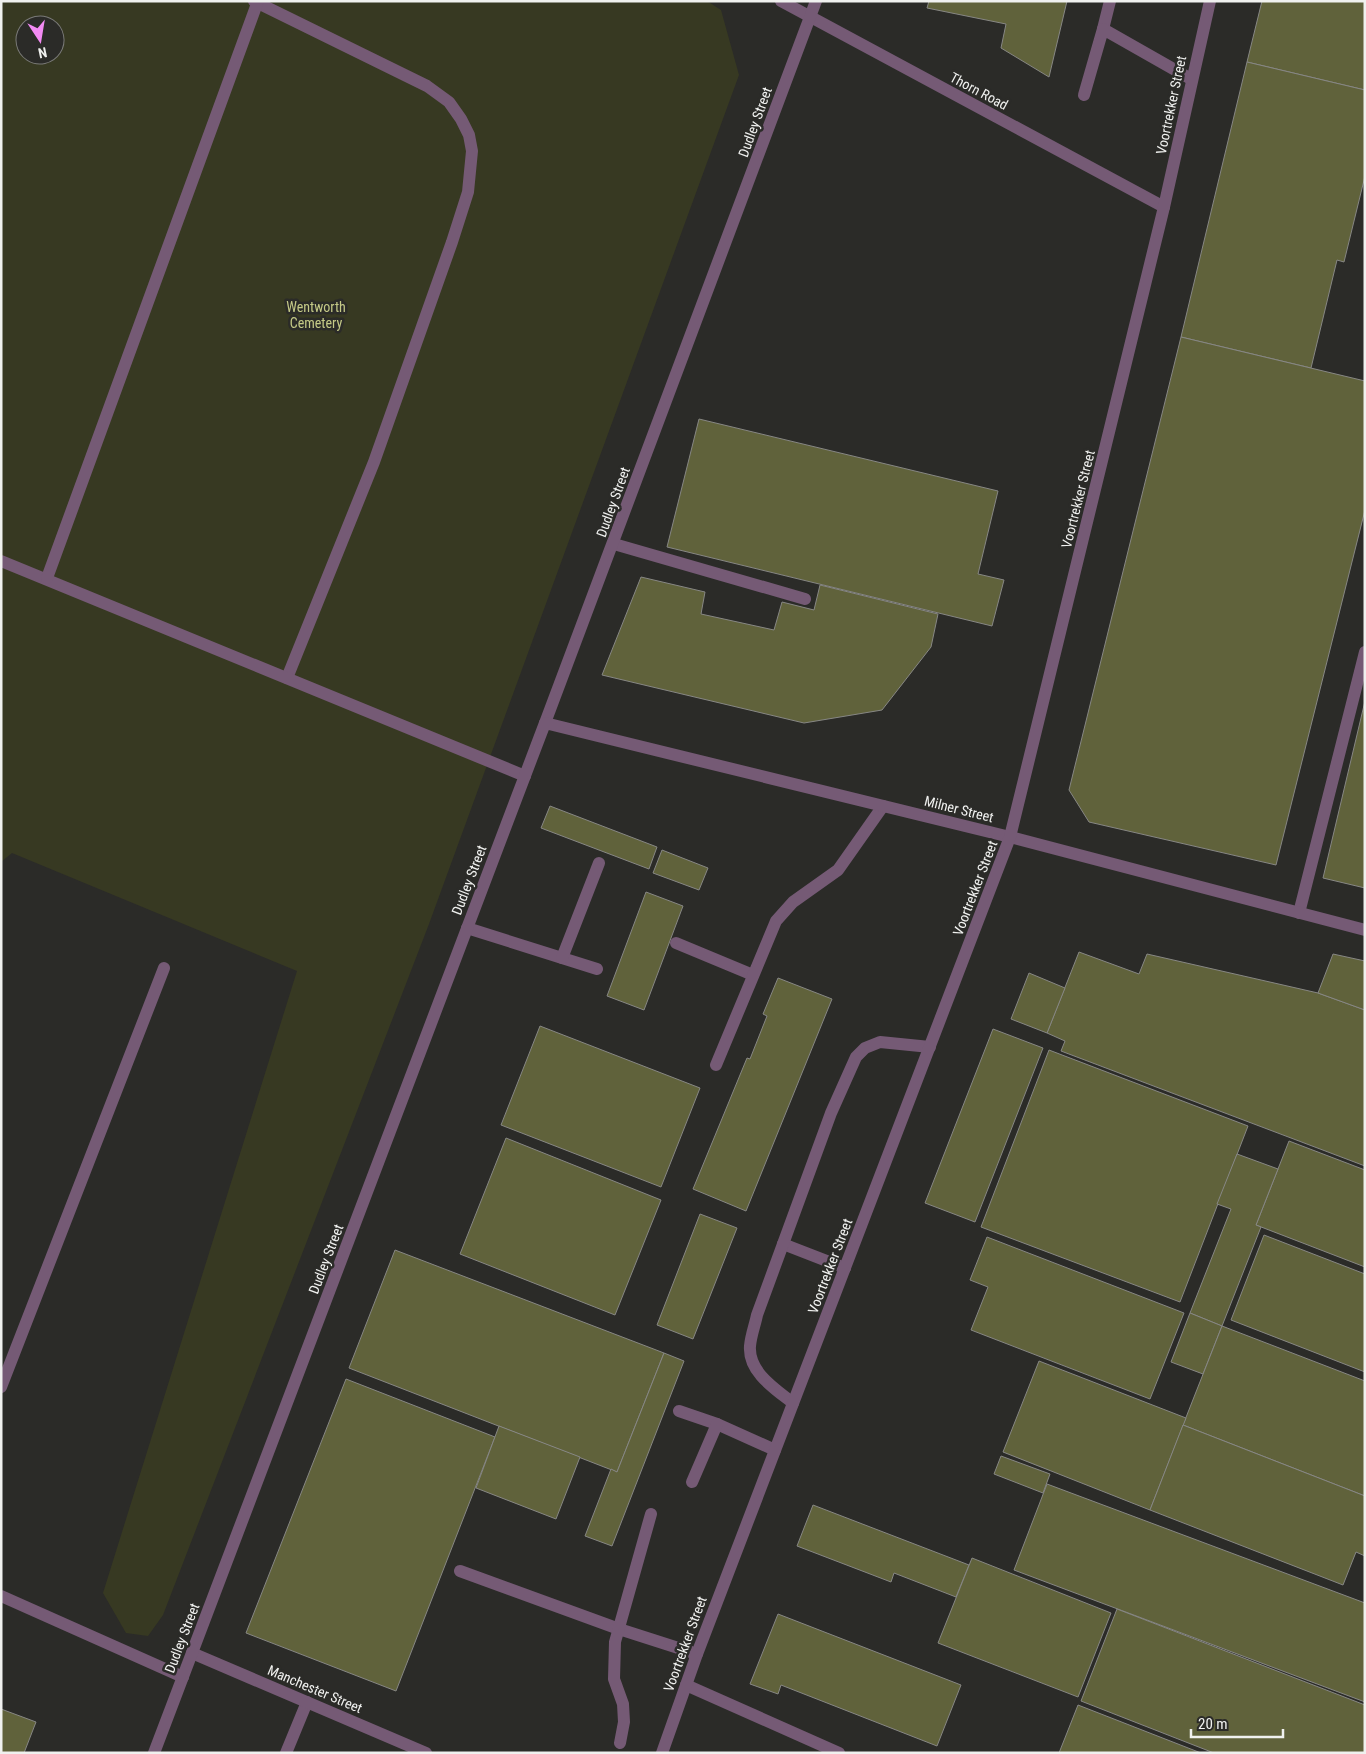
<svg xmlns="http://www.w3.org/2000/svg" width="1366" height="1754" font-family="'Roboto Condensed',sans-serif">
  <rect width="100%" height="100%" fill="#2b2b28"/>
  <path fill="#373922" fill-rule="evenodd" d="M1,1H707L721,10L739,75L429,924L163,1615L148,1636L126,1633L103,1593L297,971L12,853L1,862ZM25,25H55V55H25Z"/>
  <g fill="#60623b" stroke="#878784">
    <polygon points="929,1 1067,1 1049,77 1001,48 1006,24 927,8"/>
    <polygon points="1262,1 1365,1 1365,90 1247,62"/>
    <polygon points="1247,62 1365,90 1365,176 1344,262 1337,260 1311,368 1181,337"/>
    <polygon points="1181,337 1365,381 1365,510 1276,865 1089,822 1069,790"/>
    <polygon points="699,419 998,491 978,574 1004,580 992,626 667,547"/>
    <polygon points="641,577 705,592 701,614 774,630 782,602 814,610 820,585 938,614 931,647 882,710 804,723 602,675"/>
    <polygon points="1365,701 1365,888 1323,878"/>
    <polygon points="550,806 657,847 649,869 541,828"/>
    <polygon points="662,850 708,868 699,890 653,873"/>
    <polygon points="646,892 683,906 644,1010 607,996"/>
    <polygon points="1079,952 1139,974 1147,954 1318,993 1365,1010 1365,1166 1061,1051 1065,1041 1047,1033"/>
    <polygon points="1333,954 1365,961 1365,1010 1318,993"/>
    <polygon points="1029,973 1065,988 1047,1033 1011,1019"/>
    <polygon points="778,978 832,999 746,1211 693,1189 747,1058 750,1059 767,1016 763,1014"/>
    <polygon points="540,1026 700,1088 661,1187 501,1125"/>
    <polygon points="993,1029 1043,1048 975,1222 925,1203"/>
    <polygon points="1049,1050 1248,1126 1180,1302 981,1227"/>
    <polygon points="506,1138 661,1200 615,1315 460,1254"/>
    <polygon points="1289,1141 1365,1170 1365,1267 1256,1225"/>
    <polygon points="1237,1154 1278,1169 1256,1225 1261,1227 1222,1326 1190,1313 1231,1209 1217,1204"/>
    <polygon points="700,1214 737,1228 693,1339 657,1325"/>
    <polygon points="1264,1235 1365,1274 1365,1372 1231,1320"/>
    <polygon points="987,1237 1184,1313 1150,1399 971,1330 988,1287 970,1280"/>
    <polygon points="395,1250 664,1353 617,1472 349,1368"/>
    <polygon points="1190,1313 1222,1326 1203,1374 1171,1362"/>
    <polygon points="1222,1326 1365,1381 1365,1496 1183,1425"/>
    <polygon points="664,1353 684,1361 612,1546 585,1536 611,1469 617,1472"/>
    <polygon points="1039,1361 1186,1418 1150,1510 1003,1452"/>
    <polygon points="346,1379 495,1437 396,1691 246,1633"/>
    <polygon points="1183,1425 1365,1496 1365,1556 1356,1552 1343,1585 1150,1510"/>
    <polygon points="499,1426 580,1457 556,1519 476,1488"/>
    <polygon points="1001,1456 1050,1474 1043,1493 994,1474"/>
    <polygon points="1047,1484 1365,1603 1365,1702 1014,1570"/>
    <polygon points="813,1505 969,1565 956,1597 894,1573 891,1582 797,1546"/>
    <polygon points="972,1558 1111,1613 1078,1697 938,1643"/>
    <polygon points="1117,1609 1365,1705 1365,1753 1214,1753 1081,1701"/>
    <polygon points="778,1614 961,1685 937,1746 781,1685 778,1694 750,1684"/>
    <polygon points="1078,1705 1201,1753 1059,1753"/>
    <polygon points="1,1709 36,1722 24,1753 1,1753"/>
  </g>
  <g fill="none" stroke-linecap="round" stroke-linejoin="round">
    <g stroke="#755a75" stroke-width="12">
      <polyline points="254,1 427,86 449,102 461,119 469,135 472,151 468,192 452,242 374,462 287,678"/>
      <polyline points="781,1 1164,207"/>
      <polyline points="1103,29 1110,1"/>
      <polyline points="1084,95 1103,29 1191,79"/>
      <polyline points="614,544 805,599"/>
      <polyline points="1,561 525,776"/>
      <polyline points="47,578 258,1"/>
      <polyline points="545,723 816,1"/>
      <polyline points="1299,913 1365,652"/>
      <polyline points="467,928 597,969"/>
      <polyline points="676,943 753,975"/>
      <polyline points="562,958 599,863"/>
      <polyline points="716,1065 776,921 793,902 838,870 883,806"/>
      <polyline points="783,1244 845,1268"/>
      <polyline points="1,1387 164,968"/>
      <path d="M793,1403C775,1389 748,1372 750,1346C751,1335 755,1325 757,1315L831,1113L856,1057L865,1048L880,1042L930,1047"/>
      <polyline points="679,1411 717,1424 775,1450"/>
      <polyline points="692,1482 717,1424"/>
      <polyline points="460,1571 619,1629 697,1654"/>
      <polyline points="1,1596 183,1677"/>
      <polyline points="686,1685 839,1753"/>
      <polyline points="620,1743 624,1722 623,1704 614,1679 615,1642 651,1514"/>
      <polyline points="286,1753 307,1702"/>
    </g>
    <g stroke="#755a75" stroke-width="12">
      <polyline points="192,1653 426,1753"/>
      <polyline points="154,1753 545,723 1010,837 1365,930"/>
      <polyline points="662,1753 697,1654 1010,837 1164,207 1210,1"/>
    </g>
  </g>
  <g text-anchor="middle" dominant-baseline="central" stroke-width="5" stroke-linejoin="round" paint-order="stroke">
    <g font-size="14" fill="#f0f1ef" stroke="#2b2b28">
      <text transform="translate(979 91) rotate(28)">Thorn Road</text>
      <text transform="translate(1171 105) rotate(-78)">Voortrekker Street</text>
      <text transform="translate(755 122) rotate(-70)">Dudley Street</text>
      <text transform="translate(1078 499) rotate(-76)">Voortrekker Street</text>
      <text transform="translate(613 502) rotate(-70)">Dudley Street</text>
      <text transform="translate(959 809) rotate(14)">Milner Street</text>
      <text transform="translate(469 880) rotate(-69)">Dudley Street</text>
      <text transform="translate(975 888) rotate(-69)">Voortrekker Street</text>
      <text transform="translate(326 1259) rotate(-69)">Dudley Street</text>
      <text transform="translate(830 1266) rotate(-69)">Voortrekker Street</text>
      <text transform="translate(182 1638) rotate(-69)">Dudley Street</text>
      <text transform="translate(685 1644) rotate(-70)">Voortrekker Street</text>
      <text transform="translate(315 1689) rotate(23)">Manchester Street</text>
    </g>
    <g font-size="14" fill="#c5ca87" stroke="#2b2b28">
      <text x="316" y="307">Wentworth<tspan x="316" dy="16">Cemetery</tspan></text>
    </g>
  </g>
  <rect width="1366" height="1754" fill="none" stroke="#f0f1ef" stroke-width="5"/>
  <g transform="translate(40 40) rotate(168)"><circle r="24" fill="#2b2b28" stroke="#7a7a78"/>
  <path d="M0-4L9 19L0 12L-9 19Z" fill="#f28af3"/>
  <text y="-8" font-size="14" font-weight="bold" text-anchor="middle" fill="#f0f1ef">N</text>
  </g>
  <path d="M1191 1729v8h92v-8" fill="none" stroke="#f0f1ef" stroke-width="2.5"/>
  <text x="1198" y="1729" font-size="15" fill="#f0f1ef" stroke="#2b2b28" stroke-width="4" paint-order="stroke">20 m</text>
</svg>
